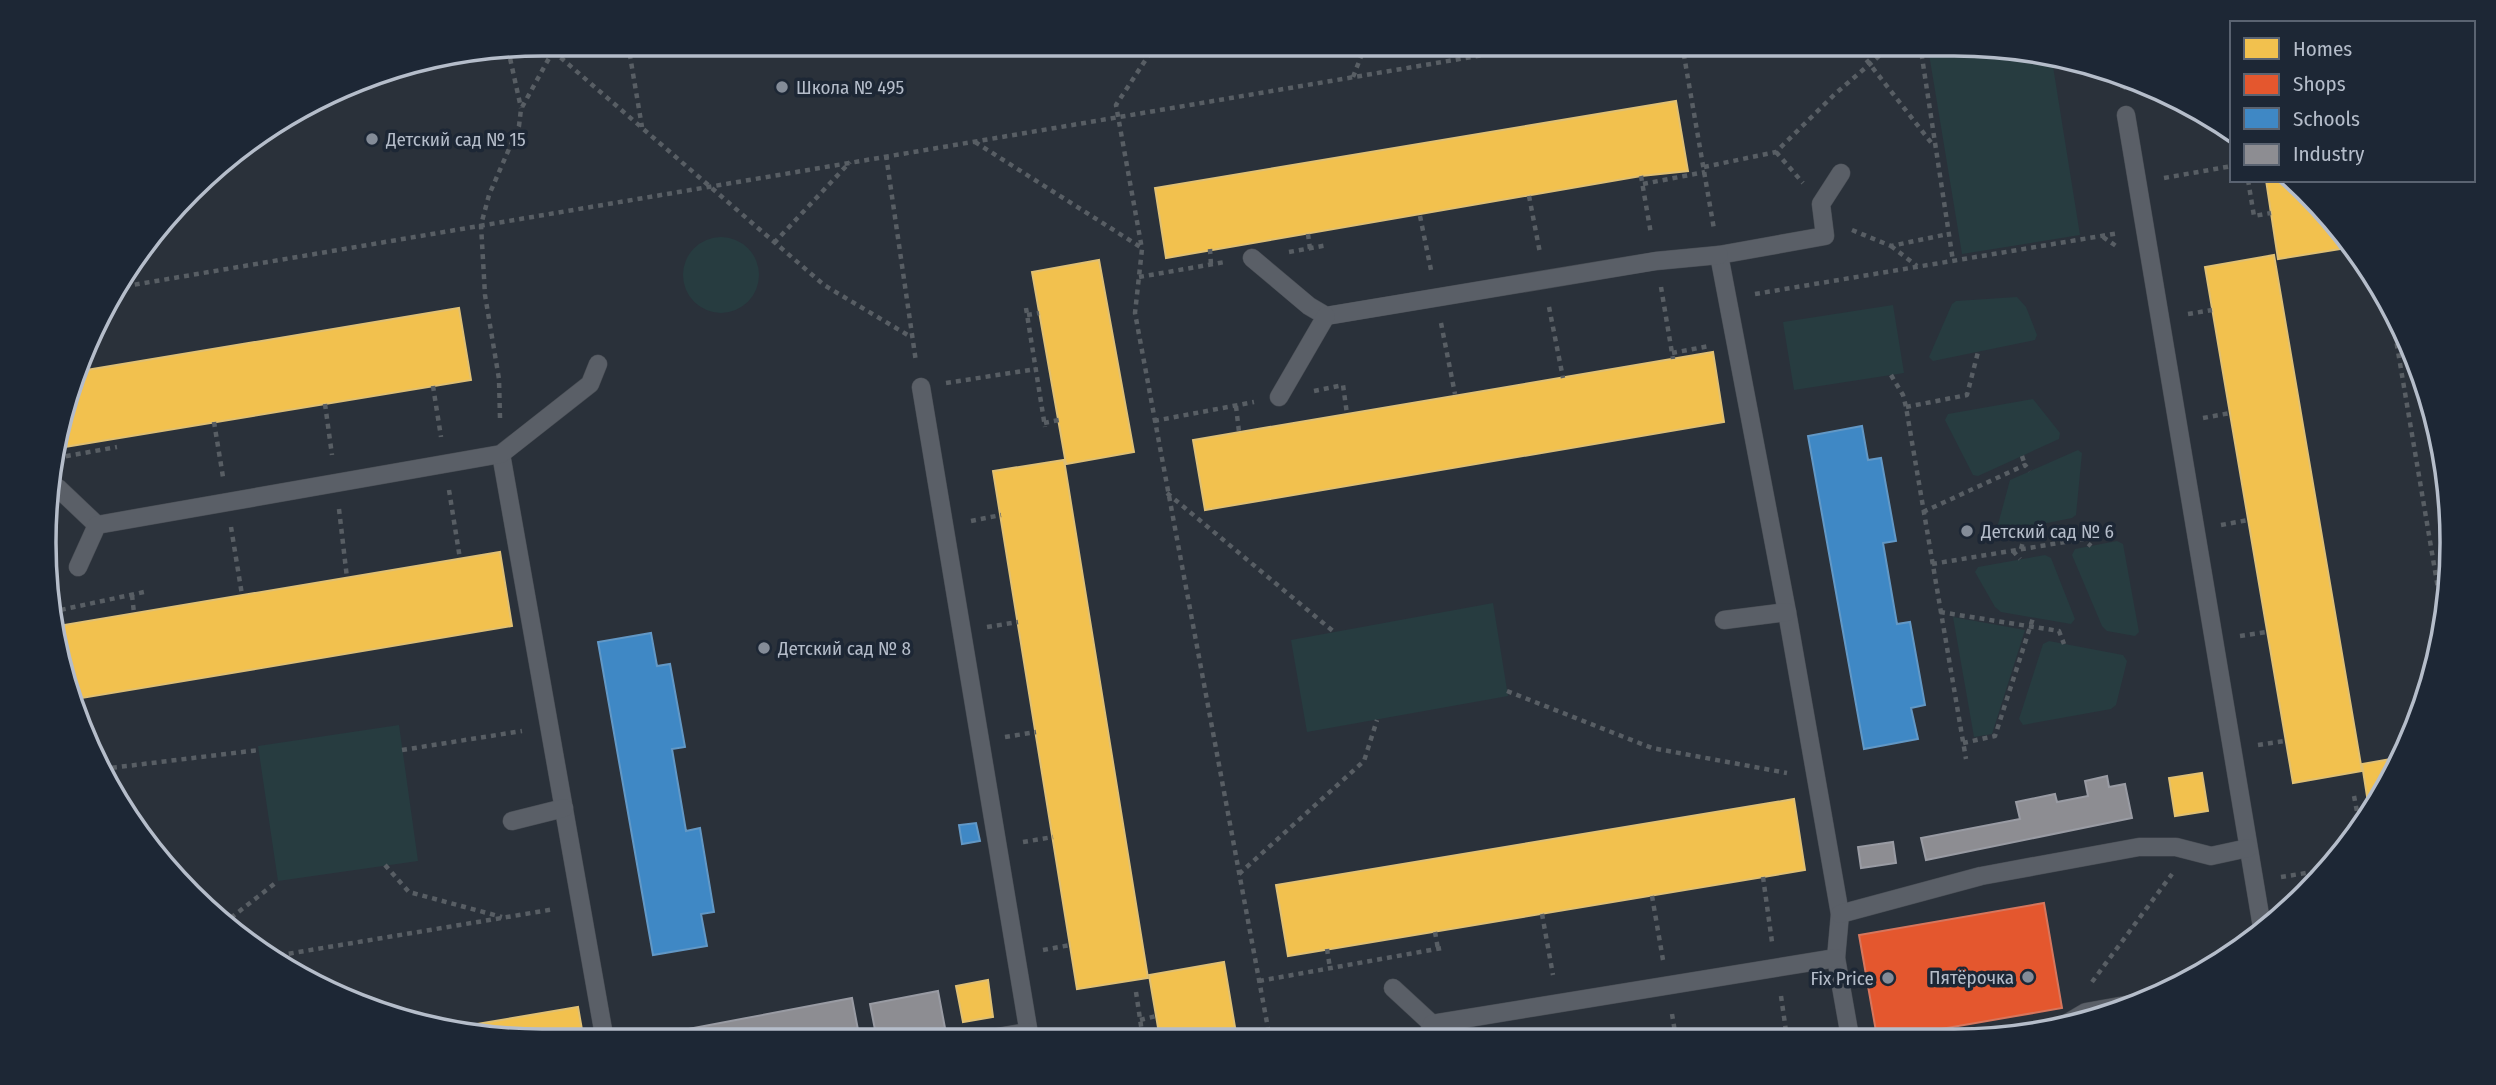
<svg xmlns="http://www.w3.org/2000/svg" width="2496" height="1085" font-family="'Fira Sans Condensed',sans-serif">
  <rect width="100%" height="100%" fill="#2a313a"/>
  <g fill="#273c40">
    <polygon points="1955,44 2052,60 2080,235 1962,254 1928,48"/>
    <circle cx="721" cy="275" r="38"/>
    <polygon points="2017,297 2026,307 2037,335 2035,340 1933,361 1929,357 1952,304 1956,301"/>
    <polygon points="1893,305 1904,373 1794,390 1783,322"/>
    <polygon points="2033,399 2060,433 2059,439 1978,476 1973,475 1945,420 1948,414"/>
    <polygon points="2078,450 2082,453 2076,515 2072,518 2001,532 1997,528 2010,480"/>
    <polygon points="2117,541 2123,544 2139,632 2135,636 2107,631 2102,626 2072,555 2075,549"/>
    <polygon points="2045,555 2051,558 2075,619 2071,624 2001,612 1995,607 1975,572 1978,567"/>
    <polygon points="1493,603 1508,696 1307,732 1291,640"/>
    <polygon points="1953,617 2025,630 1992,734 1974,737"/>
    <polygon points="2049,641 2123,655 2127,661 2116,705 2111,709 2023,725 2019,719 2043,644"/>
    <polygon points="399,725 418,861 278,881 258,746"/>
  </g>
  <g fill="#f2c14e" stroke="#e0c073" stroke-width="2">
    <polygon points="1676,101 1688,171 1641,176 1166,258 1155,188"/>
    <polygon points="2266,180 2294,180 2345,235 2347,248 2278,259"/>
    <polygon points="2274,255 2362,771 2293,783 2205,267"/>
    <polygon points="1099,260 1134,452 1066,464 1032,272"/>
    <polygon points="459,308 471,380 53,449 81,371"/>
    <polygon points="1713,352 1724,422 1205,510 1193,440"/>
    <polygon points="1064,460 1148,978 1077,989 993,471"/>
    <polygon points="500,552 512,626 76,699 53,639 52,627"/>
    <polygon points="2396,758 2369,809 2362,764"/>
    <polygon points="2202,773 2208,811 2175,816 2169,778"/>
    <polygon points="1794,799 1805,870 1288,956 1276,885"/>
    <polygon points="1224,962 1237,1039 1160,1039 1149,975"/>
    <polygon points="988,980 993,1017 963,1022 956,986"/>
    <polygon points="578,1007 584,1041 542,1041 459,1027"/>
  </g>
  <polygon fill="#e4572e" stroke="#d6765d" stroke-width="2" points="2044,903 2062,1008 1895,1037 1877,1037 1859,935"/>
  <g fill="#3f88c5" stroke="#6298c6" stroke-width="2">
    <polygon points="1862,426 1868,460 1881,458 1896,541 1883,543 1897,624 1910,622 1925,705 1911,708 1918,739 1864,749 1808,436"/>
    <polygon points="651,633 657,666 670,664 685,747 672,749 686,831 700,828 714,912 701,914 707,946 653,955 598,642"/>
    <polygon points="976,823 980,841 962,844 959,825"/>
  </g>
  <g fill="#8d8d92" stroke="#999ba3" stroke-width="2">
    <polygon points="2107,776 2109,787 2125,784 2132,818 1926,860 1921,838 2020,819 2016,802 2055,794 2057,802 2088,796 2085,781"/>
    <polygon points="1893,842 1896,863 1861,868 1858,847"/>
    <polygon points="938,991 945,1028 877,1040 870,1004"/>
    <polygon points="852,998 859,1035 831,1040 647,1041 646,1037"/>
  </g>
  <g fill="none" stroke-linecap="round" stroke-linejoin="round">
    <g stroke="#484d54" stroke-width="19">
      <g id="lane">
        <polyline points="2126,115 2263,933"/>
        <polyline points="1841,173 1821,204 1825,236 1719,255 1787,612 1840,914 1836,958 1850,1037"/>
        <polyline points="1252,258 1309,306 1326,316 1656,261 1719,255"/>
        <polyline points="921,387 1030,1040"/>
        <polyline points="1279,397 1326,316"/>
        <polyline points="501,454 605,1041"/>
        <polyline points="58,488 97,525"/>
        <polyline points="78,567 97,525 501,454 590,384 598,364"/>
        <polyline points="1724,620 1787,612"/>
        <polyline points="512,821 564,808"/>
        <polyline points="1840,914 1981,876 2139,847 2176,847 2211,856 2248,848"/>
        <polyline points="1393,988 1432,1024"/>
        <polyline points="2064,1025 2086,1012 2148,1001"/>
        <polyline points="1426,1039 1432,1024 1836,958"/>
        <polyline points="980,1040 1028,1032"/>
      </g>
    </g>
    <g stroke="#585e64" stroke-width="4.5" stroke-dasharray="5 5" stroke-linecap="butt">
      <polyline points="628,44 642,127"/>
      <polyline points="1156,44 1116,105 1142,249 1135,313 1270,1039"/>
      <polyline points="1682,44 1714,229"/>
      <polyline points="1854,44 1933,145"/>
      <polyline points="1920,44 1953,261"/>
      <polyline points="508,49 521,108"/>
      <polyline points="553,51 824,285 911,337"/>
      <polyline points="2120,73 2123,90"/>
      <polyline points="1353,77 1366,44"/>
      <polyline points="2123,89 2129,77"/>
      <polyline points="975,142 1142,248"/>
      <polyline points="1776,152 1803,183"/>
      <polyline points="886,155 916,362"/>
      <polyline points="1704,167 1776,152 1835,94 1893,44"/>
      <polyline points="1641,176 1651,234"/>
      <polyline points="2164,178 2232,166"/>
      <polyline points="2248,180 2254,216 2271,213"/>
      <polyline points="1643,184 1705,172"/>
      <polyline points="1529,196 1540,253"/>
      <polyline points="1420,216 1431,270"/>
      <polyline points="1852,230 1891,246 1948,234"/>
      <polyline points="1308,234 1310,249"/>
      <polyline points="2103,237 2119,248"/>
      <polyline points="774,243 850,162"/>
      <polyline points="1891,246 1917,266"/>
      <polyline points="1210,249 1211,265"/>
      <polyline points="1289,252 1328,245"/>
      <polyline points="1139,277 1225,262"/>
      <polyline points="1661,287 1673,359"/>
      <polyline points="115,288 1548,44"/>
      <polyline points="1755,294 2119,233"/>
      <polyline points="2390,304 2444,624"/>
      <polyline points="1549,307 1563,378"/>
      <polyline points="1026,308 1045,427"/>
      <polyline points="2188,314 2212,310"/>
      <polyline points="1027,315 1039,313"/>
      <polyline points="1441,323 1455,394"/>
      <polyline points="2393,324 2403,327"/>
      <polyline points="1672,353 1709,346"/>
      <polyline points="1891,375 1903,395 1906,407 1966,759"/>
      <polyline points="946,383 1036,369"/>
      <polyline points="433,386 441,437"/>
      <polyline points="1314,391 1343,385 1347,414"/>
      <polyline points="325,404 332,455"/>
      <polyline points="1236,406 1239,432"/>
      <polyline points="1906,407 1967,395 1978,352"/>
      <polyline points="500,418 499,379 485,295 481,225 489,195 519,126 521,109 553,51 552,44"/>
      <polyline points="2203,418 2230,413"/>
      <polyline points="1154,421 1254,402"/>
      <polyline points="214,422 223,477"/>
      <polyline points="1044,423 1059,420"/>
      <polyline points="2022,456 2025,465"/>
      <polyline points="56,458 117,447"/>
      <polyline points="449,490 460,559"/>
      <polyline points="1167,493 1334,632"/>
      <polyline points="339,509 347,578"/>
      <polyline points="1923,512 2025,465 2030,471"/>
      <polyline points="971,521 1001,515"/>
      <polyline points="2221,525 2248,520"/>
      <polyline points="231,527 242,595"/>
      <polyline points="2021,549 2027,527"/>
      <polyline points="2013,551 2020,559"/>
      <polyline points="1932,564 2083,539 2091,546"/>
      <polyline points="132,595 134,613"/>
      <polyline points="51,612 144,592"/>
      <polyline points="1940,612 2059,631 2064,644"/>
      <polyline points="987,627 1018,622"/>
      <polyline points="2240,636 2267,632"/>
      <polyline points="1507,691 1652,748 1787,773"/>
      <polyline points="1005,737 1036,732"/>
      <polyline points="1963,743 1995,736 2033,618"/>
      <polyline points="2258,745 2285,741"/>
      <polyline points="402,750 522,731"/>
      <polyline points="102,769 259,750"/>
      <polyline points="2354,796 2360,827"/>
      <polyline points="2357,812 2369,810"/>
      <polyline points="1023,842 1053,837"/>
      <polyline points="385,865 409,892 502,917"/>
      <polyline points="1239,874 1364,761 1377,720"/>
      <polyline points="1763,877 1772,942"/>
      <polyline points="2281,877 2325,870"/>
      <polyline points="1652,896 1663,960"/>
      <polyline points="1542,914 1553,975"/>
      <polyline points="223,924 278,881"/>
      <polyline points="1435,932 1438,949"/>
      <polyline points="1327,949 1330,968"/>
      <polyline points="1043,950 1070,945"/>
      <polyline points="269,957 555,909"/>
      <polyline points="1259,981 1442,948"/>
      <polyline points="2092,982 2172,874"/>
      <polyline points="1136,992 1143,1039"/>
      <polyline points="1781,996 1787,1038"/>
      <polyline points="1672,1014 1676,1038"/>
      <polyline points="1140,1020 1156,1016"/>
    </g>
    <use href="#lane" stroke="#5a5f67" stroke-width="18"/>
  </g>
  <g fill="#848c98" stroke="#1d2735" stroke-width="2.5">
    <circle cx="782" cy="87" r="7"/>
    <circle cx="372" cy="139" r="7"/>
    <circle cx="1967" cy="531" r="7"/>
    <circle cx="764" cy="648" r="7"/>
    <circle cx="2028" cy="977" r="7"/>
    <circle cx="1888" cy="978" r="7"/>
  </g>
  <g text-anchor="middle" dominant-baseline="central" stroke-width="7" stroke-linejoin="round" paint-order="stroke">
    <g font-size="19" fill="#b5bdca" stroke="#1d2735" text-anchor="start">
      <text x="796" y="87">Школа № 495</text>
      <text x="386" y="139">Детский сад № 15</text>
      <text x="1981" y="531">Детский сад № 6</text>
      <text x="778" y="648">Детский сад № 8</text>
      <text x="2014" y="977" text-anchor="end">Пятёрочка</text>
      <text x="1874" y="978" text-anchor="end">Fix Price</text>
    </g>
  </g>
  <path d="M0 0H2496V1085H0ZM542 56H1954A486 486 0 0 1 2440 542V543A486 486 0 0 1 1954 1029H542A486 486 0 0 1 56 543V542A486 486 0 0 1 542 56Z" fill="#1d2735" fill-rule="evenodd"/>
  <path fill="none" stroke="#b5bdca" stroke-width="3.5" d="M542 56H1954A486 486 0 0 1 2440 542V543A486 486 0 0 1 1954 1029H542A486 486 0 0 1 56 543V542A486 486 0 0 1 542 56Z"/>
  <rect x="2230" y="21" width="245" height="161" fill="#1d2735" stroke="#5a6371" stroke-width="2"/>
  <rect x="2244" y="38" width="35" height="21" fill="#f2c14e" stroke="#5a6371" stroke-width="2"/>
  <text x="2293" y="56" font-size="21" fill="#b5bdca">Homes</text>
  <rect x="2244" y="74" width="35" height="21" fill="#e4572e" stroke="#5a6371" stroke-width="2"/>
  <text x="2293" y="91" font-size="21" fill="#b5bdca">Shops</text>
  <rect x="2244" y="108" width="35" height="21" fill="#3f88c5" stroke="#5a6371" stroke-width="2"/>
  <text x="2293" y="126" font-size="21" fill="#b5bdca">Schools</text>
  <rect x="2244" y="144" width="35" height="21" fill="#8d8d92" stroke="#5a6371" stroke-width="2"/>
  <text x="2293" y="161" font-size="21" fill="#b5bdca">Industry</text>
</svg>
